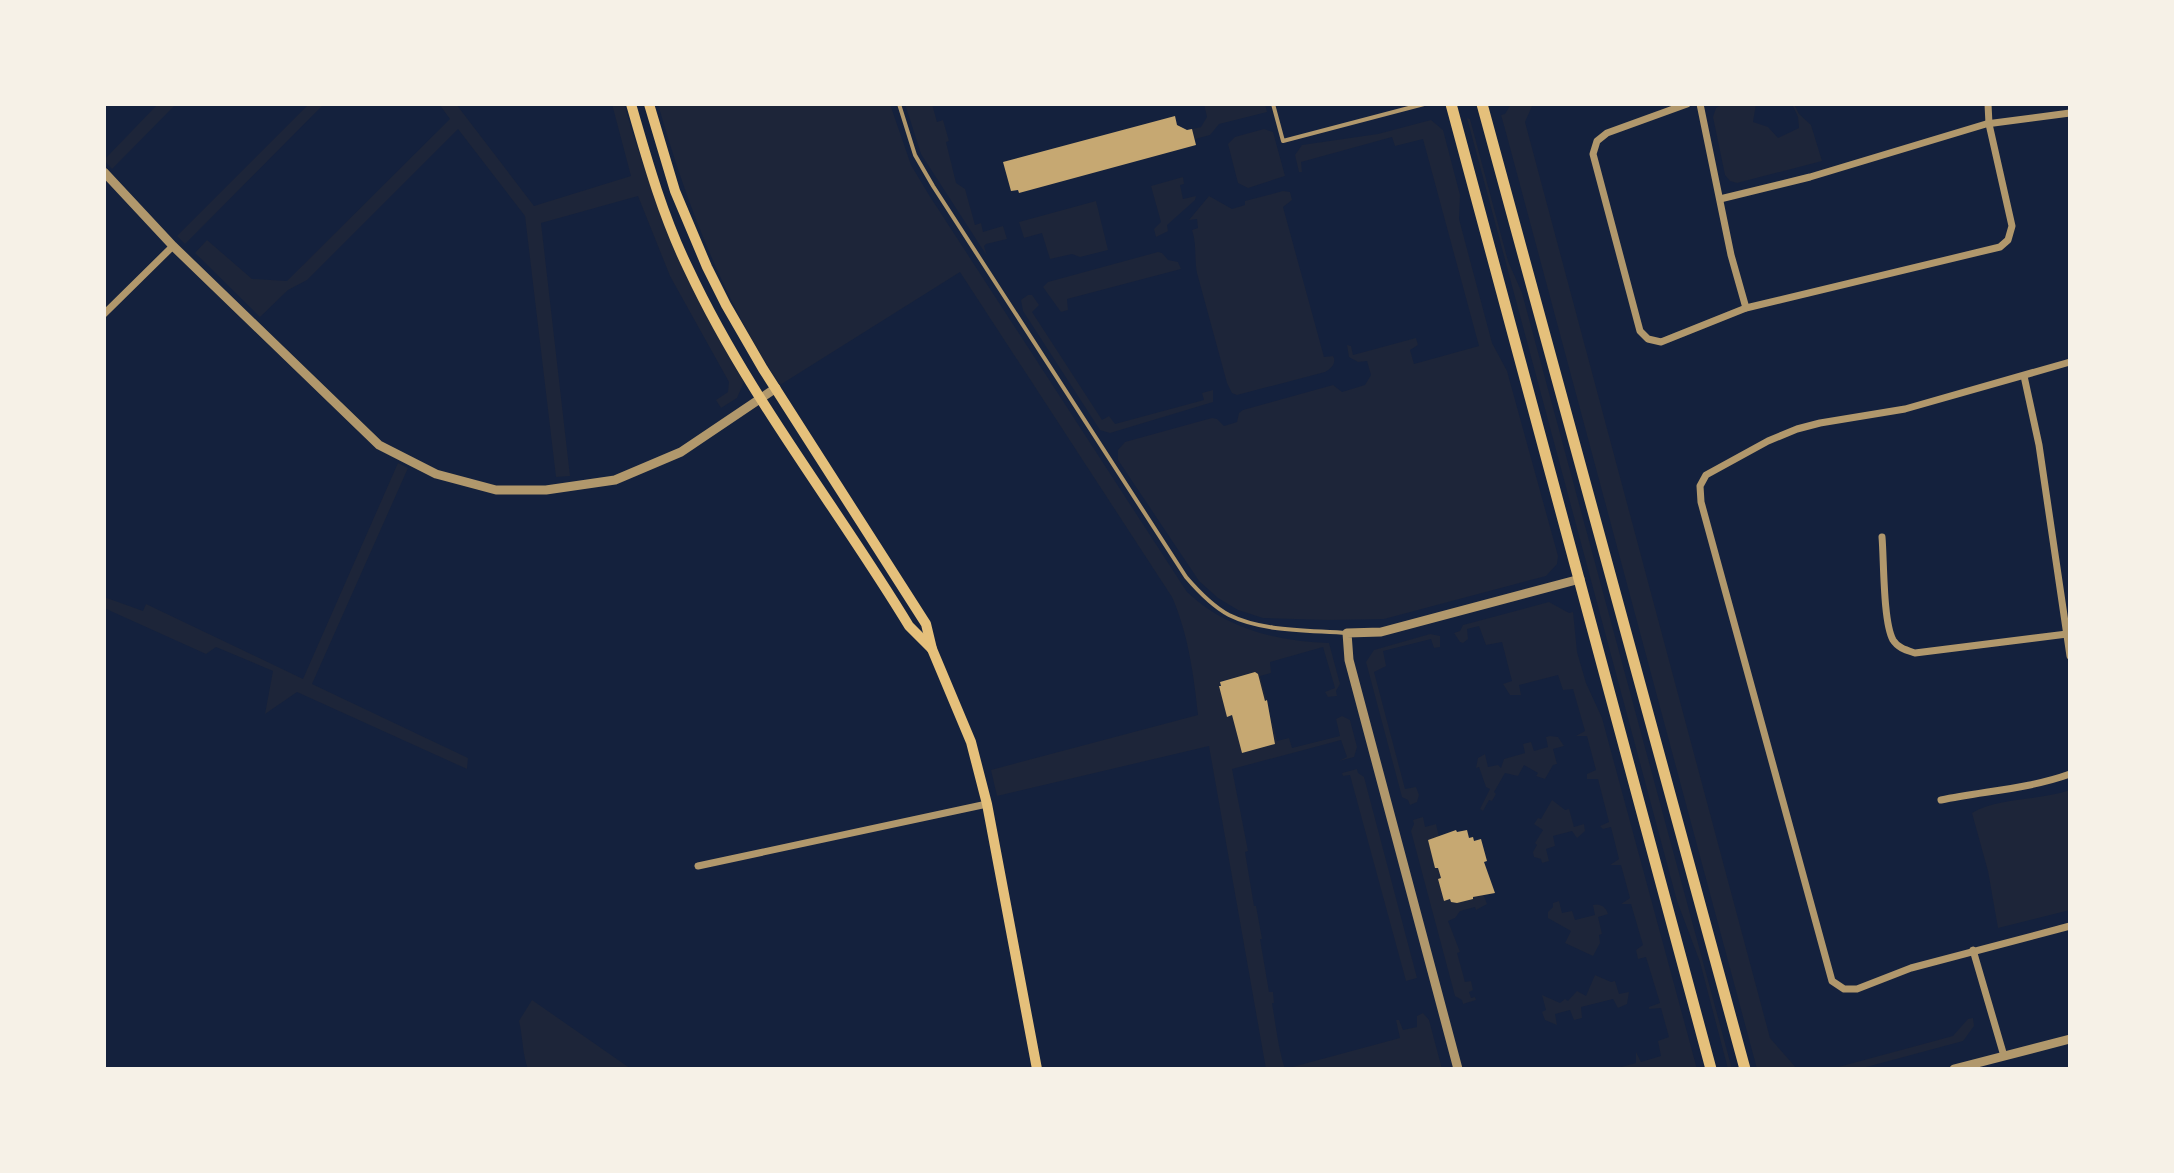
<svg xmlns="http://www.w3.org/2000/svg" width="2174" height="1173" font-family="'Times New Roman',serif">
  <rect width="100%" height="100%" fill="#14213d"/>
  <g fill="#1d2539">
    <polygon points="158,104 176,104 112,169 104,160"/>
    <polygon points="309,104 324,104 185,244 177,236"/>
    <path d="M439,104H456L534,206L631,176L612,104H624C654,206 690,291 744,382L737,398L721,408L716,400L728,392L729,382L670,276L638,196L541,223L570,476L556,477L525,216L458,129L307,280L288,290L260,317L195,253L207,240L252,279L287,281L450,119Z"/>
    <path d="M658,104H890L911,165L929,195L1187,592C1225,628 1277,642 1329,643L1340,684L1336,691L1337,696L1328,697L1325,692L1335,688L1323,647L1270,662L1271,673L1260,676L1267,700L1265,701L1255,672L1221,681L1219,687L1227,716L1232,715L1242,753L1275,744L1271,715L1277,741L1289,738L1292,748L1340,736L1336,719L1342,716L1350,720L1357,747L1354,757L1339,761L1347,757L1341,740L1232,769L1248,851L1245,852L1254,906H1256L1262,939H1260L1269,992H1273L1274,1003H1272C1276,1026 1278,1048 1285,1069L1400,1038L1396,1020H1399L1403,1030L1417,1027V1016L1423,1013L1429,1020L1442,1069H1266L1209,746L997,796L991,770L1198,715C1194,676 1188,633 1172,597L960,272L780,385C723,299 686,203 658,104Z"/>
    <polygon points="905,104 932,104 937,122 943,120 949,141 946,142 956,183 965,189 975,225 981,223 983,232 1003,226 1007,239 986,244 984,246 987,256 921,154"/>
    <polygon points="1204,104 1265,104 1267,112 1219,124 1210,135 1195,139 1192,129 1201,127 1207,117"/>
    <polygon points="1511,104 1533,104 1525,122 1770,1038 1797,1069 1757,1069 1505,129 1501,115 1505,114"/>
    <polygon points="1723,104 1756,104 1753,122 1768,127 1778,138 1799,128 1798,117 1792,104 1794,104 1799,114 1811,125 1822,161 1737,183 1730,181 1725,175 1713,117 1716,108"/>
    <polygon points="1467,118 1470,119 1508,261 1522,293 1732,1069 1728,1069 1700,962 1677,901"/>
    <polygon points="1431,120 1443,130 1460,195 1459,219 1492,343 1507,371 1558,556 1557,564 1546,576 1384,619 1328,620 1263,618 1238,610 1218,598 1199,581 1118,460 1118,450 1125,442 1212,418 1217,419 1224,426 1237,422 1239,413 1243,410 1333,385 1342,392 1365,385 1371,375 1367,361 1358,362 1349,357 1347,345 1351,346 1353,355 1416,338 1418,345 1410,350 1414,364 1479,346 1423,139 1395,146 1392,137 1301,162 1302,172 1299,172 1295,155 1302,145 1378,134"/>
    <polygon points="1264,129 1273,132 1285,176 1248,188 1238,183 1228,144 1235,137"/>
    <polygon points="1183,177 1184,184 1180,185 1183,199 1196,196 1195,200 1167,225 1168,231 1156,237 1154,229 1161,222 1151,186"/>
    <path d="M1283,191L1290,192L1292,200L1283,207L1324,357L1333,356C1337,363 1331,369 1325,372L1237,395L1232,393L1227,383L1197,273C1194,258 1197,244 1192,230L1198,228L1197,219L1189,220L1209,196L1232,209L1245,205V201Z"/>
    <polygon points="1096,201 1108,250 1080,257 1072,254 1050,259 1042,233 1024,238 1019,222"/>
    <polygon points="1158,252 1162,253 1168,260 1178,262 1181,269 1067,299 1068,310 1061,312 1043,287 1048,282"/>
    <polygon points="1028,295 1032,295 1039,305 1032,312 1102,420 1109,416 1115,424 1204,400 1202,393 1213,390 1213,402 1110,433 1100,430 1023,311 1021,300"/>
    <polygon points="398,463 408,468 312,684 468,758 467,769 297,692 265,714 273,671 216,647 206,654 104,608 104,597 143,611 146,604 303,679"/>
    <polygon points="1549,602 1569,613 1573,612 1577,652 1586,683 1602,718 1697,1069 1614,1069 1636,1063 1636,1052 1641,1062 1661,1056 1658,1041 1669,1037 1661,1008 1649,1009 1649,1007 1660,1003 1646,957 1638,959 1636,950 1643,945 1631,904 1621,904 1630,898 1621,865 1610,865 1619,859 1611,827 1603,829 1600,826 1609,822 1598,779 1587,779 1587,774 1596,770 1587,736 1576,736 1585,731 1573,689 1563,690 1558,675 1519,685 1521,695 1510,695 1503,684 1512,681 1502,642 1486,645 1479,626 1467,629 1468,639 1463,643 1460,642 1454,633 1460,631 1463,625"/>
    <polygon points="1430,634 1440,636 1440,647 1434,648 1431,639 1383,651 1386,666 1374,672 1405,789 1416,787 1419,795 1417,802 1410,805 1408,800 1402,797 1366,662 1374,650"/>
    <polygon points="1550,736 1558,737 1564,746 1553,749 1557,764 1553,765 1545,779 1536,776 1538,773 1524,765 1518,776 1505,773 1494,792 1496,794 1492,801 1489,800 1483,811 1480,809 1490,789 1486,787 1479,767 1476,768 1478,758 1485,754 1488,767 1498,765 1501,768 1504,759 1525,753 1523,744 1531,742 1534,751 1548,747 1546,737"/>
    <polygon points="1357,769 1358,773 1364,777 1417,978 1406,981 1350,775 1343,776 1342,773"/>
    <path d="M2070,790V910L1998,928L1988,871L1972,813C1998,797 2039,801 2070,790Z"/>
    <polygon points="1552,800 1565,810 1569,809 1574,827 1584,824 1585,831 1577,838 1572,831 1553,836 1555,846 1546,849 1549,861 1542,863 1541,859 1534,857 1533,852 1537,845 1535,843 1543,830 1534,824 1538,818 1541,819"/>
    <polygon points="1423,817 1425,827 1436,824 1439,837 1428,841 1441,878 1438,880 1444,901 1450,899 1451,902 1481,894 1484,896 1487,904 1476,910 1475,907 1460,911 1455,918 1448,921 1460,952 1457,953 1465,982 1471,981 1473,990 1469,992 1471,998 1475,997 1476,1000 1463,1004 1462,1000 1455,996 1411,831 1414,824 1413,820"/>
    <path d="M1559,901L1562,913L1572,911L1575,920L1595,915L1593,905C1600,903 1606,907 1608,914L1598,917L1602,934L1599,935L1600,943L1593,956L1565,943L1571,931L1548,918V912L1553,907V903Z"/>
    <polygon points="1595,975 1611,982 1615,981 1619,994 1629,992 1627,1004 1618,1008 1613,999 1581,1007 1582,1018 1574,1020 1570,1010 1555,1014 1557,1025 1545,1020 1542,1012 1546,1010 1542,995 1560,1003 1565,999 1568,1001 1577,991 1586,996"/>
    <path d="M532,1000L631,1069H528C522,1053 523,1037 519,1021Z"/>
    <polygon points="1973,1018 1974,1026 1963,1041 1859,1069 1831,1069 1953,1036 1968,1019"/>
  </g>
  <g fill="#c6a872">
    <polygon points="1175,116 1177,125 1187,130 1192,129 1196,145 1019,193 1018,190 1011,191 1003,162"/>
    <polygon points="1255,672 1258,674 1265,701 1267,700 1275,744 1242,753 1232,715 1227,717 1219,686 1221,686 1220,682"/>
    <polygon points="1456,830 1457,832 1467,830 1469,838 1473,837 1474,841 1481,839 1487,861 1484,862 1495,893 1473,897 1473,899 1457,903 1451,902 1450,899 1444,901 1438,879 1441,878 1438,868 1435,868 1428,840"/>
  </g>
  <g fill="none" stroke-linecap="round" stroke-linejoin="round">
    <g stroke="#b1986c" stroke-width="4">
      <path d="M899,104L915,155L933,186L1186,577C1198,591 1212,606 1229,615C1263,632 1310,630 1347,633"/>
      <polyline points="1273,104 1283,141 1424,104"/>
    </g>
    <g stroke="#b1986c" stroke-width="7">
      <polyline points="1687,104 1607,133 1597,141 1593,154 1640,331 1648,339 1661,342 1746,308 2000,247 2008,240 2012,226 1989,124 1988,104"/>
      <polyline points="1700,104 1731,255 1746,308"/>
      <polyline points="1720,199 1810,177 1986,124 2070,113"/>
      <polyline points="104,314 173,246"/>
      <polyline points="2070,362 1905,409 1820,423 1797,429 1768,441 1706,475 1700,486 1701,502 1832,981 1844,989 1857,989 1911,968 2070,926"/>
      <polyline points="2024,376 2039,445 2070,656"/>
      <path d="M1882,537C1884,560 1883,622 1893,640C1898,648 1906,650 1915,653L2067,634"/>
      <path d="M1941,800C1984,791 2028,789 2070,774"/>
      <polyline points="698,866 987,804"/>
      <polyline points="1973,950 2004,1056"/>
    </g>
    <g stroke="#b1986c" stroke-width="9">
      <polyline points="104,172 173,246 379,445 436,474 496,490 546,490 615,480 681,452 776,388"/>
      <polyline points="1458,1069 1349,660 1347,633 1381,632 1580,579"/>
      <polyline points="1954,1069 2070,1039"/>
    </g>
    <g stroke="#e5c07b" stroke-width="10">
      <path d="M631,104C647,160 663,217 689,270C748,396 837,507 909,626L932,649"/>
      <polyline points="649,104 675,191 707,267 726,305 763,369 926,624 932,649 971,742 987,804 1037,1069"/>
    </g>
    <g stroke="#e5c07b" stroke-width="11">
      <polyline points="1451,104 1711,1069"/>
      <polyline points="1482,104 1745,1069"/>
    </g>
  </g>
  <rect width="2174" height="1173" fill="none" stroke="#f6f1e7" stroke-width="212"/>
</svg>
